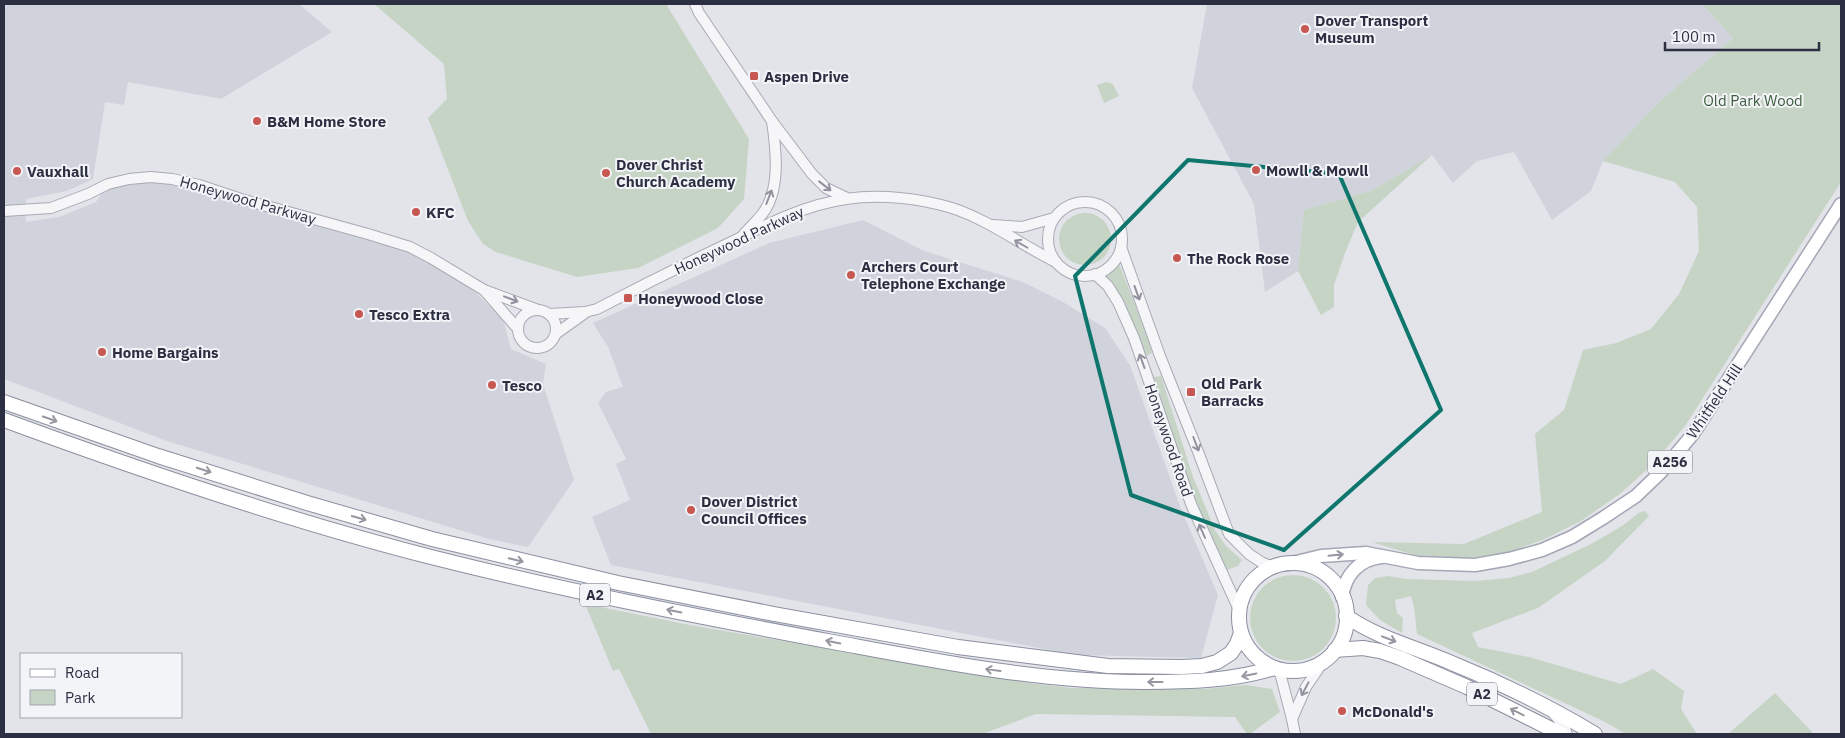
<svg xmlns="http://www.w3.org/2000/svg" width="1845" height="738" font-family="'IBM Plex Sans',sans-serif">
  <rect width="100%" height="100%" fill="#e3e4ea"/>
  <g fill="#d1d3dc">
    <polygon points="4,4 299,4 332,32 221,99 128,82 124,105 105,102 93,179 67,191 26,199 26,222 59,217 96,202 108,184 151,177 368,234 453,271 503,319 511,349 546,364 543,384 574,480 528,547 489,539 167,441 4,379"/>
    <polygon points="1207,4 1702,4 1733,38 1659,102 1603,161 1591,191 1552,220 1514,152 1477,161 1453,183 1432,155 1371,191 1304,210 1298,271 1265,292 1254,204 1192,88"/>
    <polygon points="863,220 924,251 1023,282 1063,302 1105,328 1130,365 1181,509 1218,595 1201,658 1075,655 611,565 592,517 630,500 616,464 626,459 598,403 606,392 623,387 608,347 593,323 769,243"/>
  </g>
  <g fill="#c6d4c5">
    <polygon points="374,4 666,4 749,139 744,199 718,228 638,268 577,277 496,252 483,244 468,221 428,118 447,99 444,64"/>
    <polygon points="1702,4 1841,4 1841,182 1685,426 1652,465 1621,493 1581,521 1545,539 1506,553 1469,558 1414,555 1372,542 1464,544 1542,512 1535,434 1564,410 1583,350 1616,343 1651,329 1679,294 1699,251 1697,207 1675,182 1603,161 1659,102 1733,38"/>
    <polygon points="1106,82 1113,84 1119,96 1104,103 1097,85"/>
    <polygon points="1432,155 1358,222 1345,253 1334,285 1334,307 1321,315 1298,271 1304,210 1371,191"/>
    <circle cx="1085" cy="239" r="26"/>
    <polygon points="1118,261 1149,341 1152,353 1146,356 1101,274"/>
    <polygon points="1161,376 1193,477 1215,530 1226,546 1242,560 1238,566 1227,570 1201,515 1188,480 1154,377"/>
    <polygon points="1645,511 1649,516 1605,561 1538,608 1472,633 1478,647 1529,657 1621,684 1653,669 1684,691 1681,709 1697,734 1626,734 1603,721 1417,634 1414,607 1411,596 1395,600 1397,613 1403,618 1402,633 1380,620 1366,605 1368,585 1375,578 1388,576 1406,579 1475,581 1509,578 1532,572 1593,543 1622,526 1640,512"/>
    <circle cx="1293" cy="618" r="43"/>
    <polygon points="585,604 695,626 1029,683 1071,688 1204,689 1246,685 1272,689 1280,712 1250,734 1247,734 1235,717 1036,714 982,734 651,734 619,669 613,671"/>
    <polygon points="1775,693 1814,734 1728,734"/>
  </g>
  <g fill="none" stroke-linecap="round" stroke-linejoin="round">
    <g stroke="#a8aab4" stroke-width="12">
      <g id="tertiary">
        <polyline points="695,4 699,13 772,121 812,174 826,188 847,198"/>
        <circle cx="1085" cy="239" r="37"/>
        <polyline points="4,211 51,208 88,194 108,184 129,179 151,177 172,179 199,185 241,199 368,234 410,247 431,258 484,290 538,310"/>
        <polyline points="994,225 1022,227 1054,218"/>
        <path d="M744,234C750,227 757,221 763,213C781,189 776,149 772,121"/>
        <polyline points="1121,247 1160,356 1197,449 1229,534 1249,554 1261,562 1273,567"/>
        <polyline points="1095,274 1108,286 1118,302 1134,338 1191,504 1239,610"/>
        <polyline points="484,290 518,329"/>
        <circle cx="537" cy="329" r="19"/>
        <path d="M549,314L585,312L597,309C639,287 681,266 723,246C762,227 803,205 846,199C880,194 919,198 952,208C989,220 1021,245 1056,262"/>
        <polyline points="557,333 585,313"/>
        <polyline points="1279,669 1292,719 1295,734"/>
        <polyline points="1553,713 1564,726 1567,734"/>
        <polyline points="1292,719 1306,687 1323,662"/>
      </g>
    </g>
    <g stroke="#a3a7b5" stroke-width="15">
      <g id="primary">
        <polyline points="1288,564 1321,556 1366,553 1418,563 1475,565 1509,559 1542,550 1572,537 1603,518 1636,496 1661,472 1693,434 1841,204"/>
        <path d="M1342,597C1345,575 1359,559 1382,557"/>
      </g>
    </g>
    <g stroke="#8b8fa0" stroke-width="16">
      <g id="trunk">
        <polyline points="4,402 158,456 307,503 432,539 618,583 774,614 958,647 1108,666 1181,667 1202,666 1217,662 1231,653 1237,644 1241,633"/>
        <path d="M4,420C145,472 289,521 435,558C566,591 700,617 833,642C936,661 1039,682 1145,682C1189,682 1231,681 1274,668"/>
        <circle cx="1293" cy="617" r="54"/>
        <path d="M1346,616C1379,639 1418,648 1454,664C1503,684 1550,707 1595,734"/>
        <polyline points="1335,650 1363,648 1380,651 1400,658 1467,687 1561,734"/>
      </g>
    </g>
    <use href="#tertiary" stroke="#f6f6f9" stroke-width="10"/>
    <use href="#primary" stroke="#fff" stroke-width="12"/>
    <use href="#trunk" stroke="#fff" stroke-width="14"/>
  </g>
  <defs><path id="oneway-shaft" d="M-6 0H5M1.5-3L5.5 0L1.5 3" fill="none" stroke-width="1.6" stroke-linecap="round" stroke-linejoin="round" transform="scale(1.25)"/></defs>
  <g stroke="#91929e">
    <use href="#oneway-shaft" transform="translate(825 186) rotate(38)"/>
    <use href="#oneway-shaft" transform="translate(769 197) rotate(-69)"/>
    <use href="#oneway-shaft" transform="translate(1021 244) rotate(-150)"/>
    <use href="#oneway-shaft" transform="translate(1137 293) rotate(70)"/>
    <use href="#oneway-shaft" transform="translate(511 299) rotate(21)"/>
    <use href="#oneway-shaft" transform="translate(1142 361) rotate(-110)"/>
    <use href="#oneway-shaft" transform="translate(1196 444) rotate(69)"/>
    <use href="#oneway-shaft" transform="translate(1202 531) rotate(-114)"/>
    <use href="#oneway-shaft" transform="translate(1305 689) rotate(118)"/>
  </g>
  <g stroke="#9697a0">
    <use href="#oneway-shaft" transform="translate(50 419) rotate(19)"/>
    <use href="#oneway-shaft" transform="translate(204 470) rotate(18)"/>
    <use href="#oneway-shaft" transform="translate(359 518) rotate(16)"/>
    <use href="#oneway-shaft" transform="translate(1336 555) rotate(-6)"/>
    <use href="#oneway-shaft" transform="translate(516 560) rotate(14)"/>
    <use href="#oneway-shaft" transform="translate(674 611) rotate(-169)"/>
    <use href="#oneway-shaft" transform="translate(1389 639) rotate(21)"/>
    <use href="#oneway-shaft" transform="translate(833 642) rotate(-169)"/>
    <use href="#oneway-shaft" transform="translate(993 670) rotate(-172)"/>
    <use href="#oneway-shaft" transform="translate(1249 675) rotate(168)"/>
    <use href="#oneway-shaft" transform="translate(1155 682) rotate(-180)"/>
    <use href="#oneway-shaft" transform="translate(1517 712) rotate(-153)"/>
  </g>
  <path fill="none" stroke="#0f766e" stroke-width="4" stroke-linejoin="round" d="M1188,160L1339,174L1441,410L1284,550L1131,495L1075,276Z"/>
  <g fill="#c75751" stroke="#f3f4f8" stroke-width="2">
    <circle cx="1305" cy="29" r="5"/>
    <rect x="749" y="71" width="10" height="10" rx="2.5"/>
    <circle cx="257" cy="121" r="5"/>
    <circle cx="1256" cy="170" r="5"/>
    <circle cx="17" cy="171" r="5"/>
    <circle cx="606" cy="173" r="5"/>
    <circle cx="416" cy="212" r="5"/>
    <circle cx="1177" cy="258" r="5"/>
    <circle cx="851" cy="275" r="5"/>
    <rect x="623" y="293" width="10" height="10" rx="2.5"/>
    <circle cx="359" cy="314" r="5"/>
    <circle cx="102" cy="352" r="5"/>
    <circle cx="492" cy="385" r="5"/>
    <rect x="1186" y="387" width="10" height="10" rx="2.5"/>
    <circle cx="691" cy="510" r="5"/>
    <circle cx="1342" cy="711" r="5"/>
  </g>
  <g text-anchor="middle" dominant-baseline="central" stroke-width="4" stroke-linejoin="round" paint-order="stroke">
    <g fill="#f3f4f8" stroke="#686a79" stroke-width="1">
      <rect x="1647.5" y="450.5" width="45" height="23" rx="4"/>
      <rect x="580" y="583.5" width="30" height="23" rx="4"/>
      <rect x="1467" y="682.5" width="30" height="23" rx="4"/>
    </g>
    <g font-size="14" font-weight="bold" fill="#2c2f42">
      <text x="1670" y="462">A256</text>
      <text x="595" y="595">A2</text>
      <text x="1482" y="694">A2</text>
    </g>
    <g font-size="15" font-weight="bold" fill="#2c2f42" stroke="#f3f4f8" text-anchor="start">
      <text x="1315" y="20">Dover Transport<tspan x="1315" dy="17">Museum</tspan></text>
      <text x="764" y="76">Aspen Drive</text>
      <text x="267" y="121">B&amp;M Home Store</text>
      <text x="616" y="164">Dover Christ<tspan x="616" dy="17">Church Academy</tspan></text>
      <text x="1266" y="170">Mowll &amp; Mowll</text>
      <text x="27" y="171">Vauxhall</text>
      <text x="426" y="212">KFC</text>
      <text x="1187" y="258">The Rock Rose</text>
      <text x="861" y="266">Archers Court<tspan x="861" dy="17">Telephone Exchange</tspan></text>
      <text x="638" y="298">Honeywood Close</text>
      <text x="369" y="314">Tesco Extra</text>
      <text x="112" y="352">Home Bargains</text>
      <text x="1201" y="383">Old Park<tspan x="1201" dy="17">Barracks</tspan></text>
      <text x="502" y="385">Tesco</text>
      <text x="701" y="501">Dover District<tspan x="701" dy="17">Council Offices</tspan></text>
      <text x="1352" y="711">McDonald's</text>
    </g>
    <g font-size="15" fill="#3a5c3a" stroke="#f3f4f8">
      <text x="1753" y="100">Old Park Wood</text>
    </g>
    <g font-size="15" fill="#2c2f42" stroke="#f3f4f8">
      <text transform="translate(248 200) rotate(16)">Honeywood Parkway</text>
      <text transform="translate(739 240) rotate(-25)">Honeywood Parkway</text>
      <text transform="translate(1714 401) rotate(-56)">Whitfield Hill</text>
      <text transform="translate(1169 440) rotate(71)">Honeywood Road</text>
    </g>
  </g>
  <rect width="1845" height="738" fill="none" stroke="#2c2f42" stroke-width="10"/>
  <rect x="20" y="653" width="162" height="65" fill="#f3f4f8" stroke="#a3a5af"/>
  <rect x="30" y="669" width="25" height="8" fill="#ffffff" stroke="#a3a5af"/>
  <text x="65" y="678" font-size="15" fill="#2c2f42">Road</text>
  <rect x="30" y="690" width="25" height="15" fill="#c6d4c5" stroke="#a3a5af"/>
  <text x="65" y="703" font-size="15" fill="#2c2f42">Park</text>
  <path d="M1665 42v8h154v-8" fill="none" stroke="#2c2f42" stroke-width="2.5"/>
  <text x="1672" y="42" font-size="15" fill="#2c2f42" stroke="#f3f4f8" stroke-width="4" paint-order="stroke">100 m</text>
</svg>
